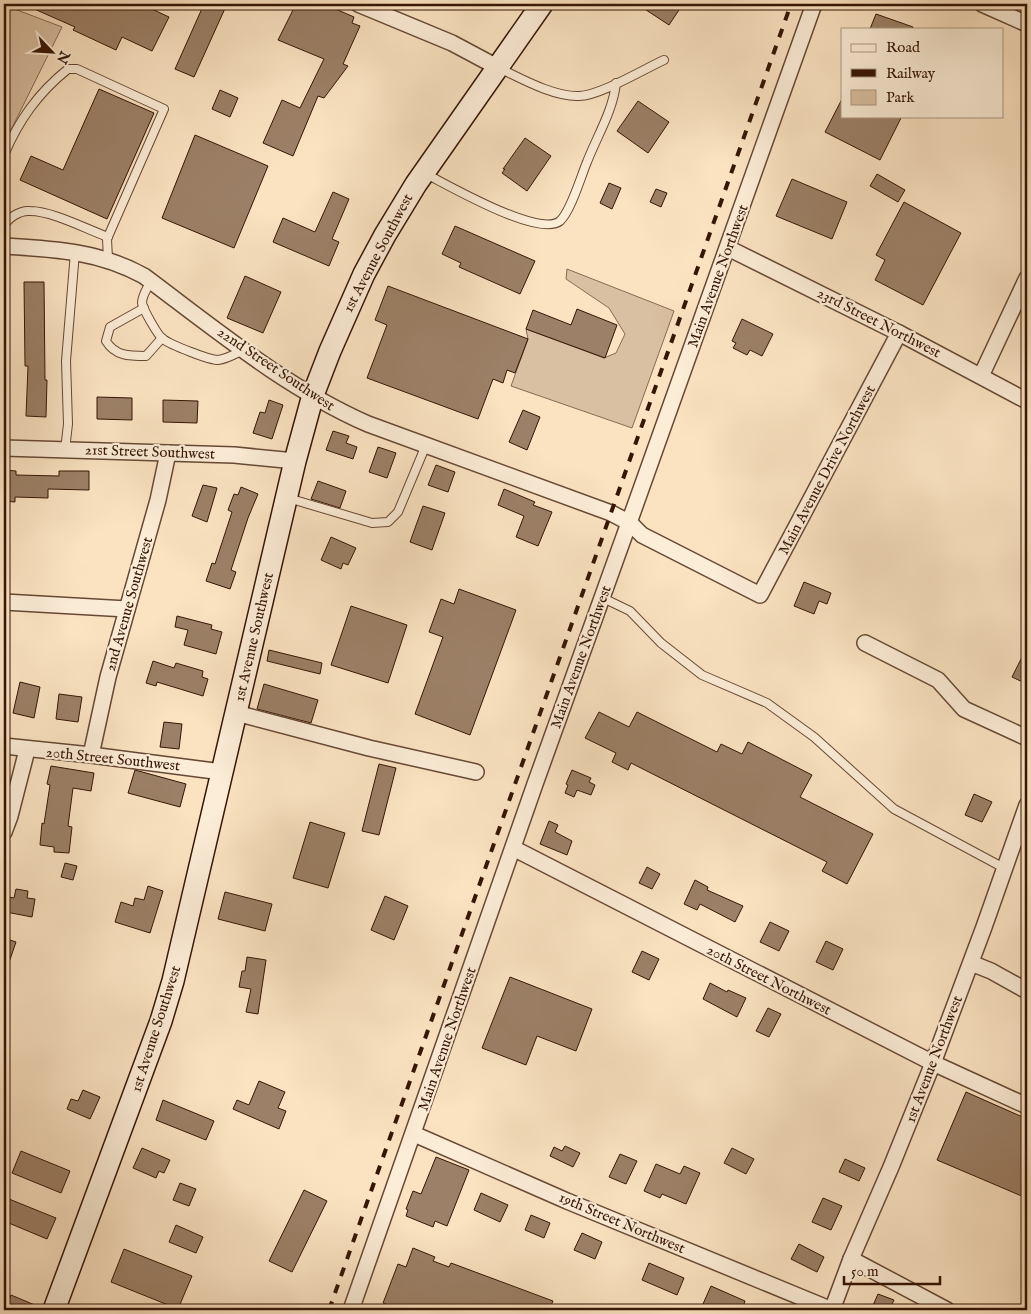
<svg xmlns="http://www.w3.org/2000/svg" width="1031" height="1314" font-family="'IM FELL English',serif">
  <rect width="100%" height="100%" fill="#fbe3c2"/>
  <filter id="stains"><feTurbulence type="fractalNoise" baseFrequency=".004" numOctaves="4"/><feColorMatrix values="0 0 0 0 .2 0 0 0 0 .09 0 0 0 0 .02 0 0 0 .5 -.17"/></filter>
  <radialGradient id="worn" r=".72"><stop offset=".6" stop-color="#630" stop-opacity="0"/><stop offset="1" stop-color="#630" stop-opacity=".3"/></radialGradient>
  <g fill="#dac0a2" stroke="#886a54">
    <polygon points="4,5 62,27 4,144"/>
    <polygon points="567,269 674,311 632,428 511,386 528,339 526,329 604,358 616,353 625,334 609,308 566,279"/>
  </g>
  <g fill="#9c8067" stroke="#361505">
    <polygon points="23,4 141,4 169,17 152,51 122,37 116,50 73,30 75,27"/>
    <polygon points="204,4 227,4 194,77 175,69"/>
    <polygon points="296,4 324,4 354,17 352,23 360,26 343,64 348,66 324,98 318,96 293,156 263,143 282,100 300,108 324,59 278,40"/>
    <polygon points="637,4 683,4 669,25"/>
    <polygon points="876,14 913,27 913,29 870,29"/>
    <polygon points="99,89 154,113 107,219 20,180 31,156 63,170"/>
    <polygon points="220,90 238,98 230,117 212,109"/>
    <polygon points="842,99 842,116 902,116 880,160 825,132"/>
    <polygon points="638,101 669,122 648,153 617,131"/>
    <polygon points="195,135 268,166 234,248 162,218"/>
    <polygon points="525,138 551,156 527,191 502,173 505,169 503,169"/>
    <polygon points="877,174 905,190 898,202 870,186"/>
    <polygon points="792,179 847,202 832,239 776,216"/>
    <polygon points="609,183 621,188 612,209 600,203"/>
    <polygon points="656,189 667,193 661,207 650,202"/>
    <polygon points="333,192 349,199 332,239 339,242 329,266 273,242 283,218 315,232"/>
    <polygon points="904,202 961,233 923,305 875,280 885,260 876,255"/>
    <polygon points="455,226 535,261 520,294 459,267 461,263 442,254"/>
    <polygon points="245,276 281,292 263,333 227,318"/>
    <polygon points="24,282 44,282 45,380 47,380 46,417 26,416 28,366 25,366"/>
    <polygon points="388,286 528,339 515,373 507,370 503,383 493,379 478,419 367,378 387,325 375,320"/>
    <polygon points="577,309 617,325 605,358 526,329 533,310 571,325"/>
    <polygon points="742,319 773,334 762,356 750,350 747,355 733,348 736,343 732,341"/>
    <polygon points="97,397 132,398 132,420 97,419"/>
    <polygon points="163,400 198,401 197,423 163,422"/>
    <polygon points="269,400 283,405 272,439 253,433 260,412 265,413"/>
    <polygon points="523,410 540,417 527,450 509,442"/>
    <polygon points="333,431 349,436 346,443 357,447 353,459 326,450"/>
    <polygon points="378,447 396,453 387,478 369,472"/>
    <polygon points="436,465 455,472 448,492 428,485"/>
    <polygon points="4,470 16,471 16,475 59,476 59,471 89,471 89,490 48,489 48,498 15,497 15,502 4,501"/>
    <polygon points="318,481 346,491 340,508 311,499"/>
    <polygon points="203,485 217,488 207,522 192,516"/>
    <polygon points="241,487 258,494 248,518 231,570 236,572 230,589 206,581 212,563 215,564 232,512 228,510 234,494 238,495"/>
    <polygon points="504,489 535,502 533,505 552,512 538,546 516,537 524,516 498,505"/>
    <polygon points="423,506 445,513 432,550 410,542"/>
    <polygon points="331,537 356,548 348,565 343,563 341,569 321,560"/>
    <polygon points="804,582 831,593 827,604 819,601 814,614 794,606"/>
    <polygon points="459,589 516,610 470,735 415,714 443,637 429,632 441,599 454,604"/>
    <polygon points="351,606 407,625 388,683 331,665"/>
    <polygon points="177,616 212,625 211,629 222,632 216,654 184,645 188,630 175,627"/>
    <polygon points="1027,647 1027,684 1012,677"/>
    <polygon points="269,650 322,663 320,674 267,661"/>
    <polygon points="153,661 174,668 176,663 203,671 202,677 208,679 203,696 157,682 156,686 146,683"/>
    <polygon points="20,682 40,687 34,718 13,713"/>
    <polygon points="264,684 318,700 311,723 257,709"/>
    <polygon points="59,694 82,697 78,722 56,719"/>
    <polygon points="599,712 629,727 637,712 717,752 721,744 742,754 748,742 812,775 800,797 873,834 847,884 822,871 827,862 631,763 628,770 612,762 616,753 585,738"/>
    <polygon points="164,722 182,724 179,749 160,747"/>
    <polygon points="379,764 396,768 379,835 362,831"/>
    <polygon points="51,766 94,773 91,791 73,788 68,826 72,827 69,853 54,852 54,847 40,845 42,823 44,824 50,785 47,784"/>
    <polygon points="135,770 186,784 180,807 128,793"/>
    <polygon points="572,770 591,778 589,782 595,785 591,795 577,790 574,797 565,793 568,785 566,784"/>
    <polygon points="974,794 992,802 982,822 965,815"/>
    <polygon points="549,821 558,825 555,832 572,841 567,855 540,844"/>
    <polygon points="310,822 345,833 328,888 293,878"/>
    <polygon points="65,863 77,866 73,880 61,877"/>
    <polygon points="647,867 660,874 652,889 639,883"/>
    <polygon points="695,880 708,887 707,890 743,906 735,922 700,904 697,910 684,904"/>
    <polygon points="148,886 163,891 150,933 115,922 121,902 133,906 135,898 144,900"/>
    <polygon points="16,889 28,891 27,898 35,899 32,917 6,912 9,897 14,898"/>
    <polygon points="225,892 272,904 265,931 218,919"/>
    <polygon points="385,896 408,906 394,940 371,930"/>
    <polygon points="770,922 789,931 779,951 760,942"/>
    <polygon points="4,938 16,942 5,974 4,974"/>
    <polygon points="826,941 843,949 833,970 816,962"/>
    <polygon points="642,951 659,959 649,980 632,972"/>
    <polygon points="247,957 266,960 258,1014 246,1012 251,989 239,987 242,971 245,971"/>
    <polygon points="510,977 592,1009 576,1051 537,1036 526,1065 482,1048"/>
    <polygon points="710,983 727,992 728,990 746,998 737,1017 703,999"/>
    <polygon points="768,1008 781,1014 769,1037 756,1031"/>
    <polygon points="259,1081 285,1092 278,1108 286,1111 279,1129 233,1109 237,1100 249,1105"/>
    <polygon points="83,1090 100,1097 90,1119 67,1109 71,1099 78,1101"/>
    <polygon points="966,1092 1027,1119 1027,1189 1024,1197 937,1160"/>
    <polygon points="163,1100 214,1121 206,1140 156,1120"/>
    <polygon points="565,1146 580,1153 573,1167 550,1156 554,1147 562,1151"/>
    <polygon points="142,1148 170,1160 164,1173 159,1171 156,1178 133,1168"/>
    <polygon points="732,1148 754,1159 746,1174 724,1163"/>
    <polygon points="21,1151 70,1171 61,1193 12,1173"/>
    <polygon points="620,1154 637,1161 626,1184 609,1177"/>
    <polygon points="436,1157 469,1170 447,1226 435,1221 433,1227 406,1216 408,1210 406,1209 413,1191 421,1194"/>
    <polygon points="845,1159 865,1168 859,1181 839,1172"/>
    <polygon points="656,1164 680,1174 684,1166 700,1173 686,1204 662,1194 660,1198 644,1191"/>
    <polygon points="180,1183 196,1189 189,1206 173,1200"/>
    <polygon points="304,1190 327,1201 292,1272 269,1261"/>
    <polygon points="481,1193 508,1205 500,1222 474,1210"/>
    <polygon points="4,1197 56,1218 47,1239 4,1221"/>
    <polygon points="823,1198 842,1206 831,1230 812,1222"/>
    <polygon points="531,1215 550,1223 544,1238 525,1230"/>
    <polygon points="176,1225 203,1237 196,1253 169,1242"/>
    <polygon points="582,1233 602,1242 595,1259 574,1250"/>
    <polygon points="799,1244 824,1257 817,1272 791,1259"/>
    <polygon points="413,1248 435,1257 433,1261 449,1267 451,1263 553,1301 549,1310 390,1310 391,1306 383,1303 398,1264 406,1267"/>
    <polygon points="124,1249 192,1276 178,1309 111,1282"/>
    <polygon points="649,1263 684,1278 677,1295 642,1280"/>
    <polygon points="711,1286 745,1301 742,1310 718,1310 703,1304"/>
    <polygon points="878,1294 894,1300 889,1310 871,1310"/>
    <polygon points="11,1295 42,1308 42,1310 5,1310"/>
  </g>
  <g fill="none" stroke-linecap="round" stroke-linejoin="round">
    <g stroke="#674834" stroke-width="10">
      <g id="lane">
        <path d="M499,68C522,79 554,97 579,96C599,96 644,69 664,60"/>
        <path d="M4,155C19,120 38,93 68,69H77L164,109L107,239L108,259"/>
        <path d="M426,174C448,185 539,238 560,221C571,211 581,176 587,162C597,136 613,111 616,83"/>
        <path d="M4,226C8,218 20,210 30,211C52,211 86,229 108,237"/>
        <path d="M151,281C148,287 142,295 142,303C143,309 158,336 163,339C171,345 209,360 218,360C227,359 235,354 243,350"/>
        <path d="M144,308L110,327L106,341C115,356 129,356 146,356L162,338"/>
        <polyline points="65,450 68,424 66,361 75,252"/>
        <polyline points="288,498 372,523 388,522 398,512 426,445"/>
        <polyline points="603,598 630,611 661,643 702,675 767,703 814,737 894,809 1004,868"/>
      </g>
    </g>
    <g stroke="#674834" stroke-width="18">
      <g id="street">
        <polyline points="358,4 452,43 497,67"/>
        <polyline points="982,4 1027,24"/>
        <path d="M4,246C54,249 99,251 144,276C215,329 286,388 368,424L611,513L630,523L642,535L760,595L899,333"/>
        <polyline points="728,248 899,333 1027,401"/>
        <polyline points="981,376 1027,278"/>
        <polyline points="4,448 234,455 295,461"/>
        <polyline points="4,602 127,609"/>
        <polyline points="865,643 938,680 964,709 1027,738"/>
        <polyline points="236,713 369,748 476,772"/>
        <polyline points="4,746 91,755 222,772"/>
        <polyline points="91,755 108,677 158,500 168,453"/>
        <polyline points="4,832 10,816 27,750"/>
        <polyline points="513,848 933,1063 1027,1106"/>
        <polyline points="971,963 991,971 1027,991"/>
        <polyline points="414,1134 567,1201 832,1310"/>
        <polyline points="851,1259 947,1310"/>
        <path d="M351,1310C413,1135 473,959 535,784C628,524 723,265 814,4"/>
        <polyline points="832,1310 851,1259 891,1167 933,1063 984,927 1027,805"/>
      </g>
    </g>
    <g stroke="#361505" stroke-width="24">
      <polyline id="secondary" points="54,1310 161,1021 173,981 295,461 313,395 330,351 364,274 385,235 416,184 542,4"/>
    </g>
    <use href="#lane" stroke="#fcedd7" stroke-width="8"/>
    <use href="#street" stroke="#fcedd7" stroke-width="15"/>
    <use href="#secondary" stroke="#fcedd7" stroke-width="21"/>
    <polyline stroke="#361505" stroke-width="4" stroke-dasharray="9 9" stroke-linecap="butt" points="329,1310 791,4"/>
  </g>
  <g text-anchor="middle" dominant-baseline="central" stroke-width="4.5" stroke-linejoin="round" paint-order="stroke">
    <g font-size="15" fill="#361505" stroke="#fcedd7">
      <text transform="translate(378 253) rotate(-62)">1st Avenue Southwest</text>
      <text transform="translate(718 276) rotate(-70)">Main Avenue Northwest</text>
      <text transform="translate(879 323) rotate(27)">23rd Street Northwest</text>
      <text transform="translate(276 369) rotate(34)">22nd Street Southwest</text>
      <text transform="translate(150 452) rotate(2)">21st Street Southwest</text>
      <text transform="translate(827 470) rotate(-62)">Main Avenue Drive Northwest</text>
      <text transform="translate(129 604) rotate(-74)">2nd Avenue Southwest</text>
      <text transform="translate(254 637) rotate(-77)">1st Avenue Southwest</text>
      <text transform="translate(581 657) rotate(-70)">Main Avenue Northwest</text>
      <text transform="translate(113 759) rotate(6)">20th Street Southwest</text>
      <text transform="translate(769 980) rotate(27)">20th Street Northwest</text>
      <text transform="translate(156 1029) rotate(-72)">1st Avenue Southwest</text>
      <text transform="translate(447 1039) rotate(-71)">Main Avenue Northwest</text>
      <text transform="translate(934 1059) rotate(-69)">1st Avenue Northwest</text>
      <text transform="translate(622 1223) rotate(23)">19th Street Northwest</text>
    </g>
  </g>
  <rect width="1031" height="1314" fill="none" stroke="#fbe3c2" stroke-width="20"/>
  <rect x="5" y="5" width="1021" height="1304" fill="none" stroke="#361505" stroke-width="2.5"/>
  <rect x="10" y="10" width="1011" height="1294" fill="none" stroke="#361505"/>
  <rect x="841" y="28" width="162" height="90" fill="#fcedd7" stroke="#ad9783"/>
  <rect x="851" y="44" width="25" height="8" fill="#fcedd7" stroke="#ad9783"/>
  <text x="886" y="52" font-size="15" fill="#361505">Road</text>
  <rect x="851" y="69" width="25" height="8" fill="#361505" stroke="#ad9783"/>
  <text x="886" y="78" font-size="15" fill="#361505">Railway</text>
  <rect x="851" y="90" width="25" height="15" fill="#dac0a2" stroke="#ad9783"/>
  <text x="886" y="102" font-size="15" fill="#361505">Park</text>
  <g transform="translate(52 52) rotate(115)" stroke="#fcedd7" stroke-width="4" paint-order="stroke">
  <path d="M0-4L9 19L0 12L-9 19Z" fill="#361505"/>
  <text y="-8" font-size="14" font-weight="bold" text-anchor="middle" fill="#361505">N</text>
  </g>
  <path d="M844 1276v8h96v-8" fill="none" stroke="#361505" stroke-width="2.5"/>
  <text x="851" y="1276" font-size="15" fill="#361505" stroke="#fcedd7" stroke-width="4" paint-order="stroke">50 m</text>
  <rect width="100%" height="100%" filter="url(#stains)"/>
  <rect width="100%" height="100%" fill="url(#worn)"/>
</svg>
